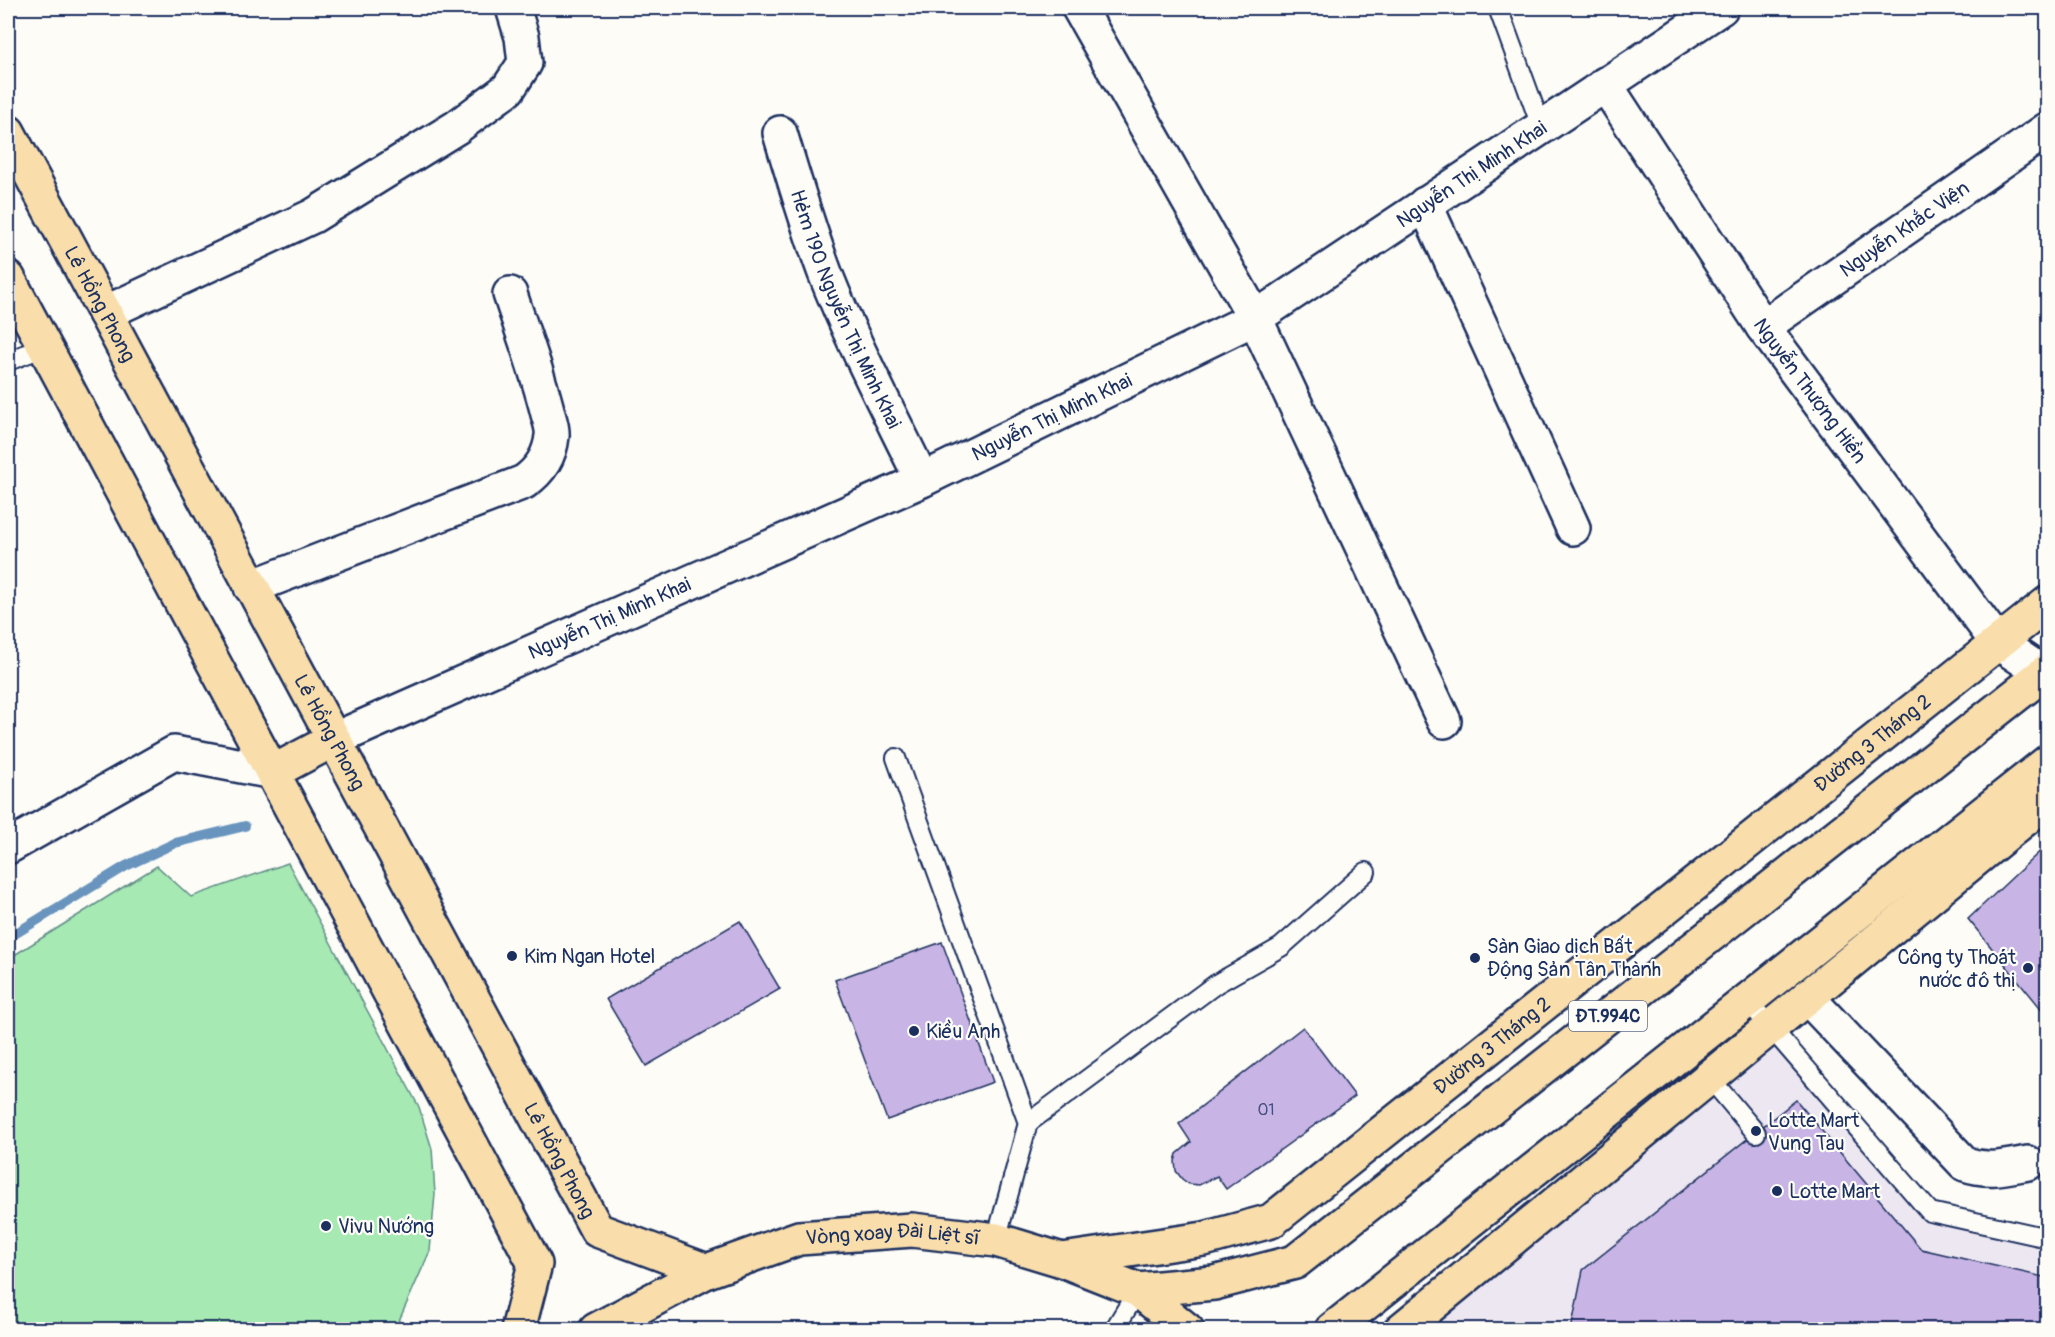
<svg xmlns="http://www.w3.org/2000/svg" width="2055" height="1337" font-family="Pangolin,sans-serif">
  <rect width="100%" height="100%" fill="#fdfcf7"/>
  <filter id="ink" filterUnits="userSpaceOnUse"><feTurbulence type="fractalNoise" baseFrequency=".0167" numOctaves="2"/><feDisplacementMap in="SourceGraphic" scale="12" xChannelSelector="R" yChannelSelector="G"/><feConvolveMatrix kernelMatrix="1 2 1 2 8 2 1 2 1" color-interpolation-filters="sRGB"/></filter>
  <g filter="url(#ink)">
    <polygon fill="#ede7f2" points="1773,1042 1926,1221 2047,1248 2047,1329 1427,1330"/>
    <polygon fill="#a6e9b2" stroke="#608c88" stroke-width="1.5" points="288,863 419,1107 432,1149 435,1194 430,1251 397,1325 393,1330 8,1329 8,959 157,866 191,897"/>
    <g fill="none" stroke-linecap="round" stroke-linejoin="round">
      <polyline stroke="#6994bd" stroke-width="10" points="8,938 126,866 175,843 245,826"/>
    </g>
    <g fill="#c8b5e5" stroke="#1b2f5e" stroke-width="1.5">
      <polygon points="2048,844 2048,1017 1968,919"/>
      <polygon points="740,921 780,989 646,1066 606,999"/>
      <polygon points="942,942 993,1082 887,1120 835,980"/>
      <polygon points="1303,1027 1355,1096 1226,1189 1217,1176 1199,1185 1189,1184 1182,1179 1176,1171 1175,1161 1177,1154 1191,1142 1179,1124"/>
      <polygon points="1796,1100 1921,1249 2048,1278 2048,1290 2039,1330 1571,1330 1583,1270"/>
    </g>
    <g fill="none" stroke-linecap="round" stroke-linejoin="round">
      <g stroke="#1b2f5e" stroke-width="22">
        <g id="service">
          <polyline points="1498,8 1541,126"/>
          <polyline points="8,361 44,347"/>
          <polyline points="896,758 1028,1123 996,1240"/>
          <polyline points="1747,1000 1930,1212 2048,1238"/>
          <polyline points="1709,1077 1756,1133"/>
          <polyline points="1028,1123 1216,984 1281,947 1366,872"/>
          <polyline points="1114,1330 1138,1290"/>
        </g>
      </g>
      <g stroke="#1b2f5e" stroke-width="38">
        <g id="minor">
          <polyline points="1079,8 1255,318 1444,721"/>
          <path id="s1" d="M1605,84L1763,327L1997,642L2043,673"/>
          <path id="s2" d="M780,133C794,180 808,227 825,273C853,344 889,412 922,480"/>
          <polyline points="1425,204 1573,528"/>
          <polyline points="105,313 313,216 457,127 508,89 525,63 522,37 513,8"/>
          <path id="s3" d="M1763,327L2048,129"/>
          <path d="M251,587L524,482C540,471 550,456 552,436C553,429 550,421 548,414C538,373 523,334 510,294"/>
          <path id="s4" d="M333,740L922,480L1255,318L1721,8"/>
          <polyline points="8,847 174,753 273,772"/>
          <path d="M1807,997L1965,1164C1989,1172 2005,1167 2028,1163"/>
        </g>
      </g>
      <g stroke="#1b2f5e" stroke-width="38">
        <g id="primary">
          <path id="s5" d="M8,132L597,1230L707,1271"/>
          <polyline points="8,278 535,1264 518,1330"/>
          <polyline points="273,772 333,740"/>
          <path id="s6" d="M1062,1260L1204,1239L1271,1221L2048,603"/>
          <polyline points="1138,1290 1214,1283 1295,1262 2048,670"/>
          <path id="s7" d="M596,1330L707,1271L799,1238L912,1230L996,1240L1062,1260L1138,1290L1187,1330"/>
          <polyline points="1332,1330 2048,762"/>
          <polyline points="1401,1330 2048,800"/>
        </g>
      </g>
      <use href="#service" stroke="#fdfcf7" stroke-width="18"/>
      <use href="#minor" stroke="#fdfcf7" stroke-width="33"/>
      <use href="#primary" stroke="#f9deab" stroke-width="33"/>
    </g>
  </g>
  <g fill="#1b2f5e" stroke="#fdfcf7" stroke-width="2">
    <circle cx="512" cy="956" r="6"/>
    <circle cx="1475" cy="958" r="6"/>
    <circle cx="2028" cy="968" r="6"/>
    <circle cx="914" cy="1031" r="6"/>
    <circle cx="1756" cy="1131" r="6"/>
    <circle cx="1777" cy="1191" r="6"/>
    <circle cx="326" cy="1226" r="6"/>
  </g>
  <g text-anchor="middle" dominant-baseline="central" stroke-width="4.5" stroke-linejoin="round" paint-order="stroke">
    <g font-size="16" fill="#465080">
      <text x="1266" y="1110">01</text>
    </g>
    <rect fill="#fdfcf7" stroke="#5f6c8c" stroke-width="1.5" x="1569" y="1001" width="78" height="30" rx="4.5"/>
    <g font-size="18" font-weight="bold" fill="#1b2f5e">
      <text x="1608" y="1016">ĐT.994C</text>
    </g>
    <g font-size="20" fill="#1b2f5e" stroke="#fdfcf7">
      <text stroke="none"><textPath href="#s4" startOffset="1274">Nguyễn Thị Minh Khai</textPath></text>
      <text stroke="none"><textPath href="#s3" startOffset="172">Nguyễn Khắc Viện</textPath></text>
      <text stroke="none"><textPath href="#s5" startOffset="195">Lê Hồng Phong</textPath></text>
      <text stroke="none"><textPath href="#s2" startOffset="188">Hẻm 190 Nguyễn Thị Minh Khai</textPath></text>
      <text stroke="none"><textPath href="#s1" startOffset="369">Nguyễn Thượng Hiền</textPath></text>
      <text stroke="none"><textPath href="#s4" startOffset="788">Nguyễn Thị Minh Khai</textPath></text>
      <text stroke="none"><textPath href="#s4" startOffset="302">Nguyễn Thị Minh Khai</textPath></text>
      <text stroke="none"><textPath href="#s5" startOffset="681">Lê Hồng Phong</textPath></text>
      <text stroke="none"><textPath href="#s6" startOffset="981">Đường 3 Tháng 2</textPath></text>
      <text stroke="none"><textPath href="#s6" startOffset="495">Đường 3 Tháng 2</textPath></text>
      <text stroke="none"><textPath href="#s5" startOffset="1167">Lê Hồng Phong</textPath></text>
      <text stroke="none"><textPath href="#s7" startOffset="318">Vòng xoay Đài Liệt sĩ</textPath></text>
    </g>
    <g font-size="20" fill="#1b2f5e" stroke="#fdfcf7" text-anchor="start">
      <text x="1487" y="946">Sàn Giao dịch Bất<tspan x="1487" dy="23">Động Sản Tân Thành</tspan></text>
      <text x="524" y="956">Kim Ngan Hotel</text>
      <text x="2016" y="957" text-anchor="end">Công ty Thoát<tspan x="2016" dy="23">nước đô thị</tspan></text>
      <text x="926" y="1031">Kiều Anh</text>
      <text x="1768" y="1120">Lotte Mart<tspan x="1768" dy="23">Vung Tau</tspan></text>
      <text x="1789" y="1191">Lotte Mart</text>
      <text x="338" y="1226">Vivu Nướng</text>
    </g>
  </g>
  <rect width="2055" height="1337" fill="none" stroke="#fdfcf7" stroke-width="30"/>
  <rect x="15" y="15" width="2025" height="1307" fill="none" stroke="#1b2f5e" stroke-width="2" filter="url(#ink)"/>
</svg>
